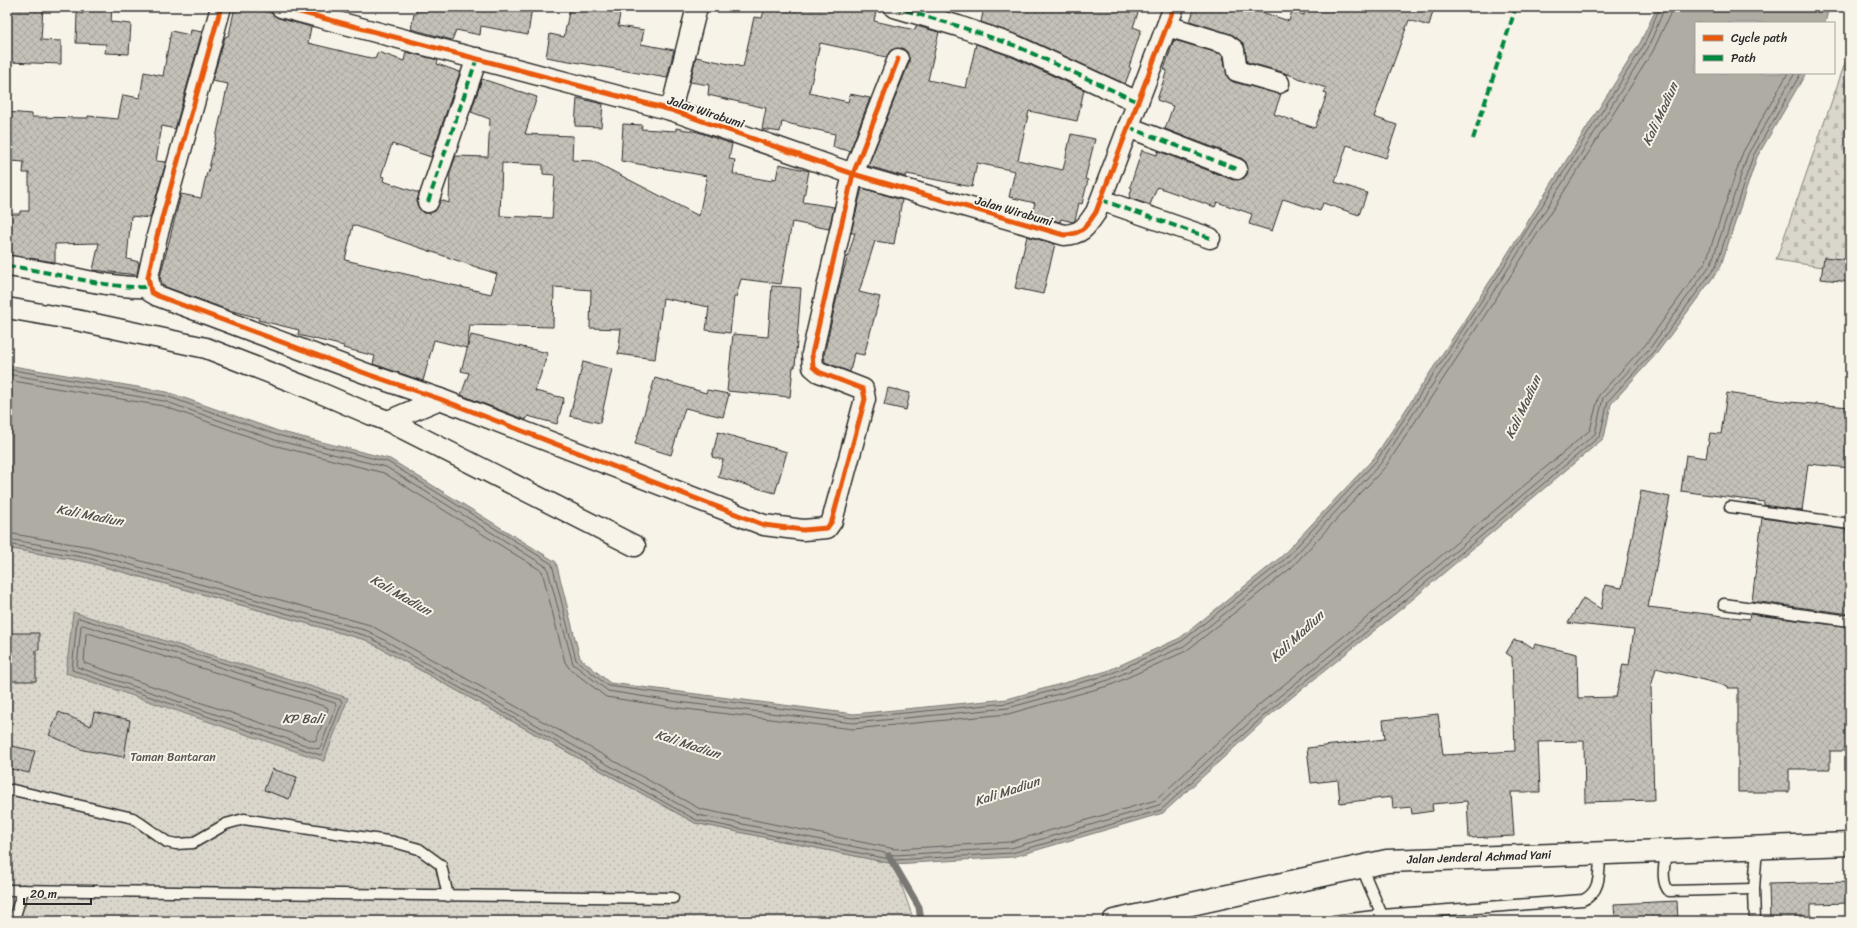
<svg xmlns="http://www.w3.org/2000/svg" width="1857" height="928" font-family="Sriracha,sans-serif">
  <defs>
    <pattern id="grass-dots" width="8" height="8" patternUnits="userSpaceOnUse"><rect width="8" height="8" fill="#dad6cc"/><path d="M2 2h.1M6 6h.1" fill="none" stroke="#bbb8af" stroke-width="1.8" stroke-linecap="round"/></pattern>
    <pattern id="cemetery-stones" width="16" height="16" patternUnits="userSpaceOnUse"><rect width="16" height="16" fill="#dad6cc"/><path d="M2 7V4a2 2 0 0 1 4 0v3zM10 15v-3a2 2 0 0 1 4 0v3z" fill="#bbb8af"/></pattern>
    <pattern id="building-cross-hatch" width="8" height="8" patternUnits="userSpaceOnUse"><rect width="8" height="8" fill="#c4c1b9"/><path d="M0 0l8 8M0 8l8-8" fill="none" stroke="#a9a69f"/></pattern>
  </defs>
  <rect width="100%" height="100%" fill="#f7f3e8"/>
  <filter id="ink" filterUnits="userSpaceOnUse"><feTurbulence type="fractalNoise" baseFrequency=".025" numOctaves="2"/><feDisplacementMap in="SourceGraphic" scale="8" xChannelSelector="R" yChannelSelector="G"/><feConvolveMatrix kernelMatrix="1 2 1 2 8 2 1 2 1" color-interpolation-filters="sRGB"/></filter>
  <g filter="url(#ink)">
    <polygon fill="url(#grass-dots)" stroke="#82807c" points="7,548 87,562 366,640 695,823 894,864 914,921 7,921"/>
    <polygon fill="url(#cemetery-stones)" stroke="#82807c" points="1850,49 1850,271 1776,260"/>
    <g fill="#afaca4" stroke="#7a7874">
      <polygon points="1657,7 1829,7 1825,23 1696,23 1696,73 1806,73 1757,157 1720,268 1657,353 1611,404 1604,438 1401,609 1270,715 1163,813 1013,857 894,864 695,823 366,640 87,562 7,548 7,365 167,392 278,431 390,459 556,562 580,658 610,683 854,714 1007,699 1107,671 1180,638 1281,557 1374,458 1496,272 1640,43"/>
      <polygon points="73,612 348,698 324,761 66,673"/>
    </g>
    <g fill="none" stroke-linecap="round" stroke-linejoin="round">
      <g stroke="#605f5b" stroke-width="1">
        <polyline points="7,369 166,396 277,435 388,462 552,564 576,660 608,686 853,718 1008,703 1108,675 1182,641 1284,560 1377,460 1499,274 1644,45 1660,7"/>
        <polyline points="7,374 164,401 275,440 386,467 547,567 573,664 608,691 678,702 853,723 1008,708 1109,680 1184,646 1287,564 1381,463 1503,277 1648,48 1665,7"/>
        <polyline points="7,380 163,406 273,445 384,473 542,571 565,662 569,668 606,697 678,708 853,729 1008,714 1111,685 1186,651 1291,568 1386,466 1508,280 1653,51 1670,14 1671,7"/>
        <polyline points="7,533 91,547 370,625 700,809 895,849 1010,842 1156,800 1260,704 1391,598 1590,430 1599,395 1646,344 1706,261 1743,152 1788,73"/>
        <polyline points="7,539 89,553 368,631 698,815 895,855 1011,848 1159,805 1264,709 1395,602 1595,434 1603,398 1650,348 1711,264 1748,154 1795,73"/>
        <polyline points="7,544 88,558 367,636 696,820 894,860 1012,853 1161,810 1268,712 1398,606 1600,436 1608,401 1654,351 1716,266 1753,156 1801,73"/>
        <polygon points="79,618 341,700 342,703 322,754 320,755 72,670 77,620"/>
        <polygon points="83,625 335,703 336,706 320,748 317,749 77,667 81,626"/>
        <polygon points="88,633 327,707 328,709 316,740 314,741 84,663 86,634"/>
      </g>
      <polyline stroke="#7a7874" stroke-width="7" points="889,856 919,907 921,921"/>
    </g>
    <g fill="url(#building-cross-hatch)" stroke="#2b2b2b" fill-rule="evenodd">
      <polygon points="7,7 43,7 41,40 61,41 61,64 7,62"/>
      <polygon points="83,7 112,7 111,22 131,24 129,54 105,53 106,44 76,43 77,13 83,14"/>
      <path d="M235,7H248L271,13L278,18L311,27L308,43L375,59L378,52L404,61L406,52L438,60L437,64L460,72L431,157L392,144L381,176L384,177L383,181L419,193L417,205L424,213H430L435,211L441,200L449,203L450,172L456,156L488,157L490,119L471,112L482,79L537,97L525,134L573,136L572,160L593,161L699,216L707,176L621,161L623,124L642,125L641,129L676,131V128L698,132L732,144L729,159L735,160L733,174L772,181V178L776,179L779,164L809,171L803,202L834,207L829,229L792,222L781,284L741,279L736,297H734L730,333L706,330L709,307L663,298L655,359L618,354L621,329L590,328L591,290L554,287L553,327L470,325L467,348L434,340L423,381L373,364L375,356L343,348L344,346L298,335L299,330L258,320L259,318L225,309L163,286L160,277L181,194L201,198L207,172L208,173L228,84L212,81L225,37L229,35ZM502,163L543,165V174L555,175L552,218L500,216ZM353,225L497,274L491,294L345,260Z"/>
      <polygon points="417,7 532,7 528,35 481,26 480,35 456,30 452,40 411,29 414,14 416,14"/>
      <polygon points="570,7 621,7 618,26 644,30 641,44 674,50 667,78 546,57 550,34 564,37"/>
      <polygon points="765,7 877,7 874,21 915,30 916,26 939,32 928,80 966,88 976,44 1012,57 1084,90 1077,121 1029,111 1018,160 1063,170 1071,134 1095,139 1085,179 1088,180 1082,204 1079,203 1075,220 1073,222 1061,219 1060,222 1032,214 1035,203 1009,197 1015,171 977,163 972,187 907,174 906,177 868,166 909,63 909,58 907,52 902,48 891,50 886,57 820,43 809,93 848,102 850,94 870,98 850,151 833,147 835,134 782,122 780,132 762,129 766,108 708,95 709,85 690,82 696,57 743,67 754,17 762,18"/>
      <polygon points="984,7 1140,7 1133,27 1141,30 1129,67 1131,68 1125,84 1021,36 981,22"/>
      <polygon points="1195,7 1246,7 1289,21 1292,11 1304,15 1305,7 1434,7 1429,26 1409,20 1374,117 1397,125 1386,158 1347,145 1335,182 1367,193 1359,215 1323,203 1320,211 1283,199 1272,231 1249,224 1252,214 1217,202 1215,207 1157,187 1150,205 1129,198 1132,188 1130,187 1142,150 1157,155 1158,151 1233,180 1244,178 1248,173 1246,162 1241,158 1165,129 1173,106 1157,100 1167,70 1164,69 1174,40 1221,54 1223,56 1228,78 1233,82 1281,94 1274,114 1315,128 1327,94 1324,93 1326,88 1282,72 1247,62 1244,44 1233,35 1190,21"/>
      <polygon points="191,30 202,32 175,129 162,126 156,161 166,162 150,218 131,216 127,259 139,262 137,275 93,270 99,243 55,244 55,262 7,255 7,214 20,214 20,211 29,211 29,173 23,173 24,162 10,161 12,145 7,145 7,112 32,114 32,117 88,118 88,116 118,119 123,95 140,98 144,72 163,76 171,31 190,35"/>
      <polygon points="577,98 603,104 601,127 575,126"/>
      <polygon points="862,188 902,200 894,244 875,241 859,292 880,297 864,355 854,353 850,372 825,362 824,355 841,279 855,233 851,233"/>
      <polygon points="1027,236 1055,244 1043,294 1015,288"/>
      <polygon points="1824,257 1850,260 1850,282 1821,279"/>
      <polygon points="772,286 801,288 795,367 793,367 790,397 727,391 733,334 768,337"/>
      <polygon points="471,335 548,353 535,391 564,398 557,424 528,416 526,420 461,395 469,373 461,371"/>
      <polygon points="583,362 612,369 600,423 570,416"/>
      <polygon points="655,378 706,393 707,390 729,394 723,417 685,408 671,455 635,444"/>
      <polygon points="888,388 910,393 906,410 884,405"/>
      <polygon points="1727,393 1789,402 1850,407 1850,468 1808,464 1802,511 1764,505 1764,502 1681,491 1686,455 1706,458 1710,433 1721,434"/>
      <polygon points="718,432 787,452 775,493 718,477 723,460 712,457"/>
      <polygon points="1641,491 1670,497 1648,607 1749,619 1750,614 1850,627 1850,699 1847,699 1847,751 1830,751 1830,769 1789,769 1789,792 1738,792 1738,688 1727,688 1727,686 1656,668 1651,687 1654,800 1585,802 1584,741 1538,742 1540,792 1511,792 1514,836 1469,838 1467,801 1432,804 1433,811 1412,814 1411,807 1393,809 1392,797 1340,803 1338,780 1311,783 1307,748 1385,739 1383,720 1438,714 1443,755 1515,751 1512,657 1506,653 1514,640 1524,642 1533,648 1535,644 1577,654 1578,698 1616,697 1623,664 1629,665 1634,630 1568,623 1583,598 1601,609 1605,585 1622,588"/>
      <polygon points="1762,518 1850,530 1850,614 1752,601"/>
      <polygon points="7,633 39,633 39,650 36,650 36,681 7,681"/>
      <polygon points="59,712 91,726 94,712 130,720 124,757 83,750 49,735"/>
      <polygon points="7,745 35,751 29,773 7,768"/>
      <polygon points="272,769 297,777 289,799 264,790"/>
      <polygon points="1850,882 1850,903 1811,904 1811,921 1770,921 1769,884"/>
      <polygon points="1677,901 1678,921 1615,921 1614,904"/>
    </g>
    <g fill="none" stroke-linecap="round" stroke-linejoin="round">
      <g stroke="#2b2b2b" stroke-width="13">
        <g id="service">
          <polyline points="1730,507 1850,524"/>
          <polyline points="1724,604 1850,621"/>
          <polyline points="7,791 13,790 133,818 167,842 176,844 193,843 226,824 244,819 394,842 419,849 441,865 448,896"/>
          <path d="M1666,850C1665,863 1660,881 1669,891L1754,889"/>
          <path d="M1361,866L1382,915L1583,900C1602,892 1599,870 1600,853"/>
          <polyline points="7,890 673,898"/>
          <polyline points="11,921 14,919 23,890"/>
          <polyline points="1334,921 1382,915"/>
          <polyline points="1755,921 1754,889 1757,847"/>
        </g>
      </g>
      <g stroke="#2b2b2b" stroke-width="23">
        <g id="minor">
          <polyline points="221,7 157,236 148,277 151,292 158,296 370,375 440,399 764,525 803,530 827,528 832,521 865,399 863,389 819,372 813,367 812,354 853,174 898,59"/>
          <path d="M281,7L671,110L853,174L1064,235C1082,234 1086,227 1096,212L1174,7"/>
          <polyline points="894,7 958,26 1016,46 1138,102"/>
          <polyline points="1167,26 1226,44 1234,50 1237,71 1279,83"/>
          <polyline points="671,110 697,7"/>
          <polyline points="1128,127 1237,169"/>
          <polyline points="1101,200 1210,238"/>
          <polyline points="428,202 477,58"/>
          <path d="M7,266C53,271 104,289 149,287"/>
          <polyline points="7,308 76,320 206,348 309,388 372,415 388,421 440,399"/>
          <polyline points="388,421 635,546"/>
        </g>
      </g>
      <g stroke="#2b2b2b" stroke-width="25">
        <polyline id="trunk" points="1114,921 1387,861 1850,844"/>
      </g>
      <use href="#service" stroke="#f7f3e8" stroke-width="10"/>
      <use href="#minor" stroke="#f7f3e8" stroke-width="20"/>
      <use href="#trunk" stroke="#f7f3e8" stroke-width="22"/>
      <g stroke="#00873e" stroke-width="4" stroke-dasharray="8 4" stroke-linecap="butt">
        <polyline points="894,7 958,26 1016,46 1138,102"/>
        <polyline points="1128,127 1237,169"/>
        <polyline points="1473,139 1516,7"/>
        <polyline points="1101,200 1210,238"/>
        <polyline points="428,202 477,58"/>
        <path d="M7,266C53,271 104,289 149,287"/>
      </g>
      <g stroke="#f7f3e8" stroke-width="8">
        <g id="cycleway">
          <polyline points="221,7 157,236 148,277 151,292 158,296 370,375 440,399 764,525 803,530 827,528 832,521 865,399 863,389 819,372 813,367 812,354 853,174 898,59"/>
          <path d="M281,7L671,110L853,174L1064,235C1082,234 1086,227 1096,212L1174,7"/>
        </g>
      </g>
      <use href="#cycleway" stroke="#e8590c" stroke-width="5"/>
    </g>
  </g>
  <g text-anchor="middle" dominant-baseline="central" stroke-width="4" stroke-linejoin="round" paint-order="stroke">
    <g font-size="12" fill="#2b2b2b" stroke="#f7f3e8">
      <text transform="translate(706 112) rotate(18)">Jalan Wirabumi</text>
      <text transform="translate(1014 211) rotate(16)">Jalan Wirabumi</text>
      <text transform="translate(1479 857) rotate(-2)">Jalan Jenderal Achmad Yani</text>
    </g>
    <g font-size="12" fill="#575653" stroke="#f7f3e8">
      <text x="173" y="757">Taman Bantaran</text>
    </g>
    <g font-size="13" font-style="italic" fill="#53524f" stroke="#f7f3e8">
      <text transform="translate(1660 114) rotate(-65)">Kali Madiun</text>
      <text transform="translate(1523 407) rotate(-65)">Kali Madiun</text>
      <text transform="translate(90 515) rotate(11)">Kali Madiun</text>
      <text transform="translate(401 595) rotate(30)">Kali Madiun</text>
      <text transform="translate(1297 636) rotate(-43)">Kali Madiun</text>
      <text x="303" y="718">KP Bali</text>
      <text transform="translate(688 744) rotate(18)">Kali Madiun</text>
      <text transform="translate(1007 791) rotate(-18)">Kali Madiun</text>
    </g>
  </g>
  <rect width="1857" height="928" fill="none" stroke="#f7f3e8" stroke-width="24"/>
  <rect x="12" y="12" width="1833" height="904" fill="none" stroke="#2b2b2b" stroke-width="1.5" filter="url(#ink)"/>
  <rect x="1695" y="22" width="140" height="52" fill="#f7f3e8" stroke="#a5a39c"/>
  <rect x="1703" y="35" width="20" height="6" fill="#e8590c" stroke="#a5a39c"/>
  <text x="1731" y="42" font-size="12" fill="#2b2b2b">Cycle path</text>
  <rect x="1703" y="55" width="20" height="6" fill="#00873e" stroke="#a5a39c"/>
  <text x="1731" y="62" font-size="12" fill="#2b2b2b">Path</text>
  <path d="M24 898v6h67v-6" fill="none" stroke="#2b2b2b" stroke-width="2"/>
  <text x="30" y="898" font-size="12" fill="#2b2b2b" stroke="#f7f3e8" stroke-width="3" paint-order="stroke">20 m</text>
</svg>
